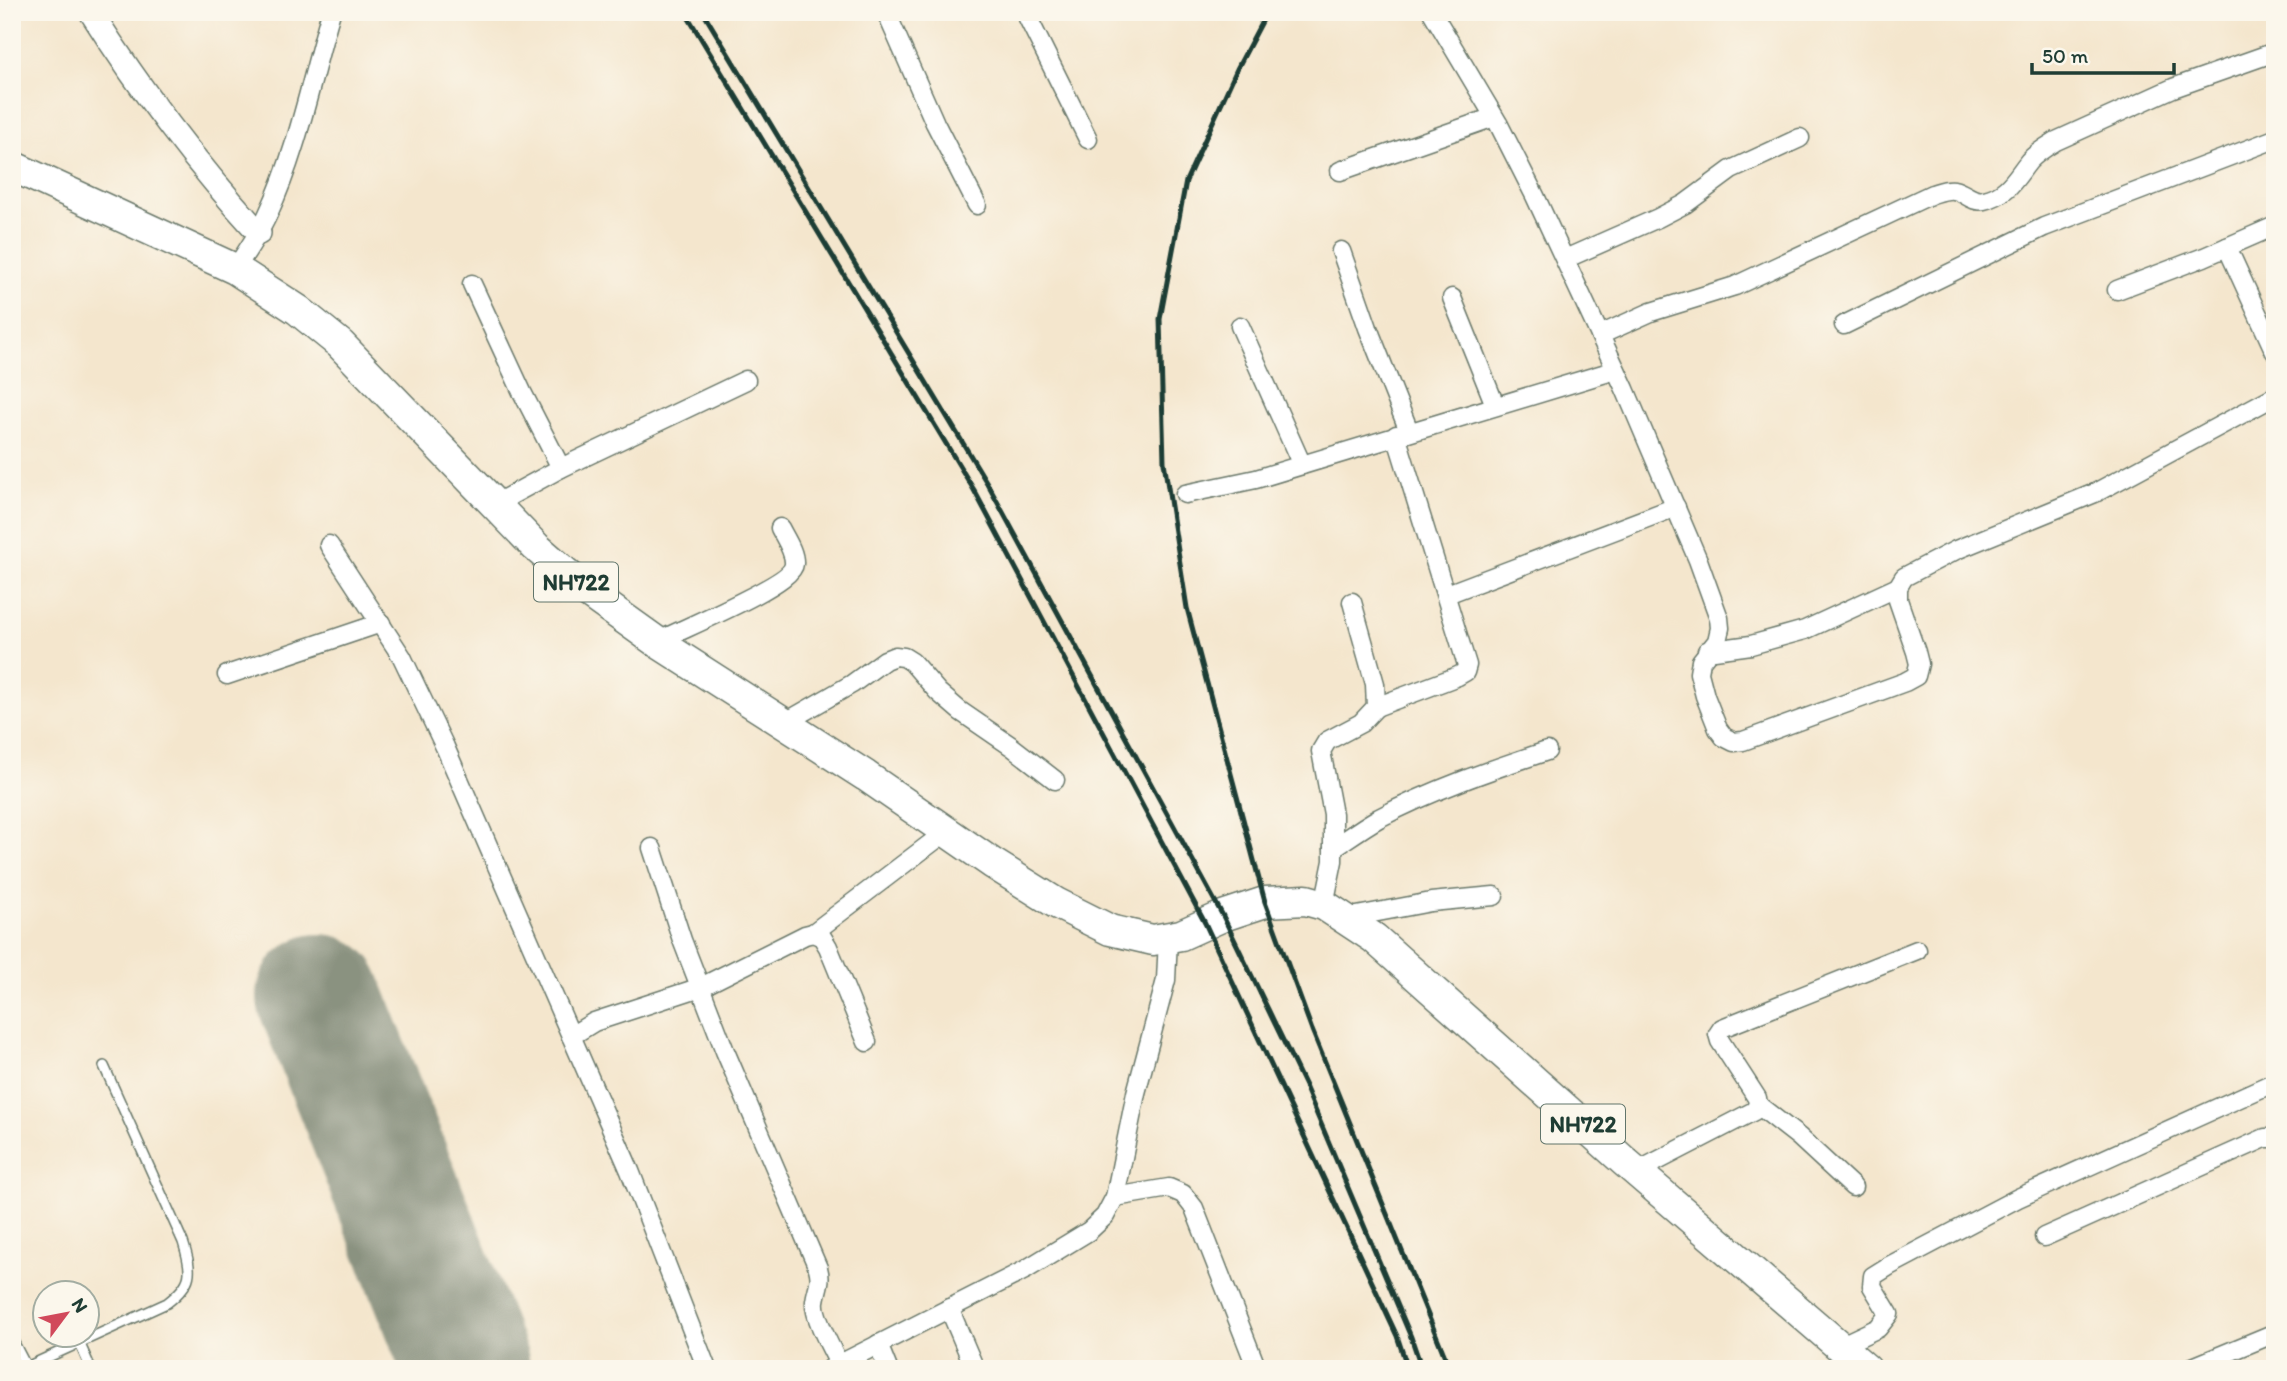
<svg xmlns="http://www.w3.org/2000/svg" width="2287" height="1381" font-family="Itim,sans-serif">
  <rect width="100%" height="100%" fill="#fbf7ec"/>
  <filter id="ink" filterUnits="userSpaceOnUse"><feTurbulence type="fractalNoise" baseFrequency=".0143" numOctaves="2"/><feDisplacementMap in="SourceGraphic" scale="14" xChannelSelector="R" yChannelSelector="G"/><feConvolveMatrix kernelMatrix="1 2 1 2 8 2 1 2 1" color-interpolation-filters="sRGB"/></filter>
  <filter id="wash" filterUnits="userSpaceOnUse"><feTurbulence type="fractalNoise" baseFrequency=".00686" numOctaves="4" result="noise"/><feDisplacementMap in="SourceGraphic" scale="28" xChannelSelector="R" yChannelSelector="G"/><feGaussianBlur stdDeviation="1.57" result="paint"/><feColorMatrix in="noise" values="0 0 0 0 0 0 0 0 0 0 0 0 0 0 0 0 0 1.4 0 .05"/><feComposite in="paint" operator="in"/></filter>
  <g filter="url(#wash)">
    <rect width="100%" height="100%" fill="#f4e6cd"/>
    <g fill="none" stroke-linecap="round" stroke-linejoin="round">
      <polyline stroke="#8a9280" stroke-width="126" points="320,997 467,1369"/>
    </g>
  </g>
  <g filter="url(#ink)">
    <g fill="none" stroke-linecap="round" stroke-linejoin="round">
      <g stroke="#6a786a" stroke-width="12">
        <g id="service">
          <polyline points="12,1339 26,1366"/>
          <polyline points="79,1342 91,1369"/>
          <path d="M22,1369L167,1303C193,1283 193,1273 183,1242L104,1066"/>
        </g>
      </g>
      <g stroke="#6a786a" stroke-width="21">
        <g id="minor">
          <polyline points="886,12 935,123 977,205"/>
          <polyline points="1025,12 1088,139"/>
          <polyline points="1432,12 1498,123 1535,196 1625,389 1698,560 1719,618 1720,628 1717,641 1701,661 1699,673 1705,696 1718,729 1724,737 1734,742 1743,741 1905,682 1916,676 1919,664 1916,652 1898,600 1898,587 1904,577 1956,550 2095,493 2275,396"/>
          <polyline points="1340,171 1494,117"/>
          <polyline points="2227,247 2275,352"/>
          <polyline points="1341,251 1368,328 1409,431"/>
          <polyline points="1565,259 1658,218 1685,204 1731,170 1800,138"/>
          <path d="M235,269C247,251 259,234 268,214C298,150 311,79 331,12"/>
          <polyline points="472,284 522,392 561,468"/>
          <polyline points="2117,290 2204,257 2275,226"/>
          <polyline points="1452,298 1495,405"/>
          <polyline points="1844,325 2044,227 2275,139"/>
          <polyline points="1240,326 1302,465"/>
          <path d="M1600,335L1651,312L1735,286L1932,194C1939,192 1946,189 1954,190C1965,192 1972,203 1984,200C2008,195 2016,177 2029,161C2037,152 2046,147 2056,141L2173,88L2275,52"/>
          <polyline points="1185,494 1256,479 1616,370"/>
          <polyline points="495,504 561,468 746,380"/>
          <polyline points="329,545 402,657 445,747 630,1171 707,1369"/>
          <polyline points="1447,594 1676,507"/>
          <path d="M657,642C679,630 793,584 794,564C795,552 785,538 780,528"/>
          <polyline points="1707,651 1751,645 1805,630 1898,587"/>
          <polyline points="227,675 381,623"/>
          <polyline points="1376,707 1458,676 1465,672 1467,665 1396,435"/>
          <polyline points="784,723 852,684 885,660 895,656 904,657 912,662 938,692 960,711 1011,746 1055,780"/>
          <path d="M652,848L682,940L725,1051L818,1268C822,1282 817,1287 815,1301C813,1317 832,1349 839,1364"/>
          <path d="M1333,848C1348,838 1363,827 1379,818C1432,790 1490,770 1547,751"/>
          <polyline points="1324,905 1333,861 1333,814 1321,751 1327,741 1361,723 1376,707 1375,684 1352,602"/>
          <polyline points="1346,918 1431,902 1494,896"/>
          <polyline points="813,933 947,831"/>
          <polyline points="571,1036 594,1022 701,987 805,935 813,933 822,937 828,947 867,1042"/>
          <polyline points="1758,1105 1799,1137 1853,1187"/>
          <polyline points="1636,1172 1754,1111 1758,1105 1757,1098 1720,1041 1718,1034 1722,1028 1917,950"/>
          <polyline points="1115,1197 1169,1188 1183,1194 1194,1208 1257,1369"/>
          <polyline points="2044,1237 2265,1138 2275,1138"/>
          <polyline points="949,1308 975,1369"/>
          <polyline points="878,1344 888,1369"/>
          <polyline points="1840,1346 1878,1328 1889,1314 1872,1286 1873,1276 1889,1266 2018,1198 2275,1082"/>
          <polyline points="830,1369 1025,1270 1089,1231 1105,1216 1115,1197 1136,1093 1166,980 1168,939"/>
          <polyline points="2188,1369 2275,1333"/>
        </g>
      </g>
      <g stroke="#6a786a" stroke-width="26">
        <path id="tertiary" d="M91,12C141,91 196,164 259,233"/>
      </g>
      <g stroke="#6a786a" stroke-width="33">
        <polyline id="trunk" points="12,166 235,269 298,310 340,344 536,547 590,594 657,642 866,776 992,863 1056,903 1110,930 1153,940 1181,935 1223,916 1265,902 1306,900 1324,905 1374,938 1625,1162 1866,1369"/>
      </g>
      <use href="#service" stroke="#fff" stroke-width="9"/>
      <use href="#minor" stroke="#fff" stroke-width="18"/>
      <use href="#tertiary" stroke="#fff" stroke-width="23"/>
      <use href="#trunk" stroke="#fff" stroke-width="30"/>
      <g stroke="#1f3d34" stroke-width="5">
        <polyline points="685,12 974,490 1205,923 1397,1336 1408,1369"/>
        <polyline points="703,12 987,483 1223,916 1305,1086 1411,1337 1422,1369"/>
        <polyline points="1267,12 1237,69 1186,181 1160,319 1164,462 1187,608 1265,902 1312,1030 1450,1369"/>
      </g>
    </g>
  </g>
  <g text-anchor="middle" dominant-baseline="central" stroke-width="7" stroke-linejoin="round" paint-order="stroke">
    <g fill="#fbf7ec" stroke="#61756b" stroke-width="2">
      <rect x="534" y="562.5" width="84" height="39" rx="5"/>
      <rect x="1541" y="1104.5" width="84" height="39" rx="5"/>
    </g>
    <g font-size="23" font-weight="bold" fill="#1f3d34">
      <text x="576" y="582">NH722</text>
      <text x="1583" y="1124">NH722</text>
    </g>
  </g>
  <rect width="2287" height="1381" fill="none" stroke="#fbf7ec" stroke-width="42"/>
  <g transform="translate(66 1314) rotate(58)"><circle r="33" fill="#fbf7ec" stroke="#a3ada2" stroke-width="2"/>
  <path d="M0-5L12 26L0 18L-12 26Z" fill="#d1495b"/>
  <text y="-10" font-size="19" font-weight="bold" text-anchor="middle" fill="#1f3d34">N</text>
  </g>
  <path d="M2032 63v10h142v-10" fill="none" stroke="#1f3d34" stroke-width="3.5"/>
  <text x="2042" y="63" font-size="21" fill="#1f3d34" stroke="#fbf7ec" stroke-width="5" paint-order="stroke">50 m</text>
</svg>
